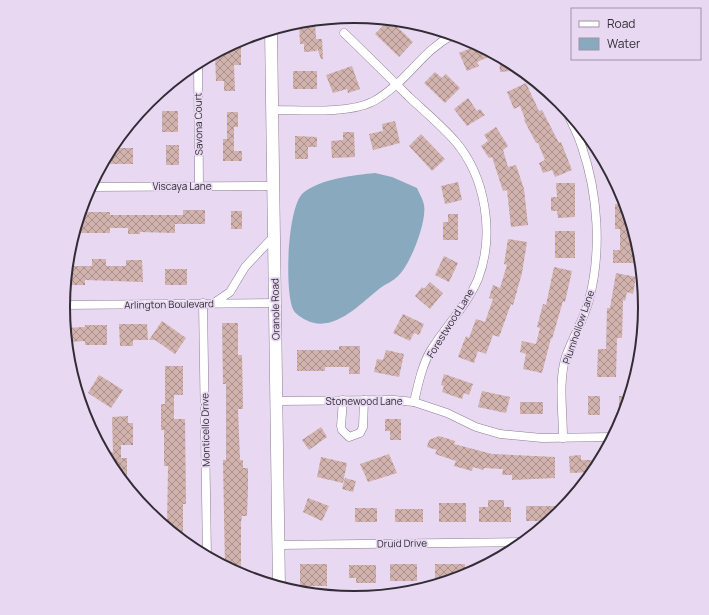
<svg xmlns="http://www.w3.org/2000/svg" width="709" height="615" font-family="Manrope,sans-serif">
  <defs>
    <pattern id="building-cross-hatch" width="8" height="8" patternUnits="userSpaceOnUse"><rect width="8" height="8" fill="#d1b2ac"/><path d="M0 0l8 8M0 8l8-8" fill="none" stroke="#aa918d"/></pattern>
  </defs>
  <rect width="100%" height="100%" fill="#e8d8f1"/>
  <path fill="#88a9be" d="M375,173L392,177L417,188C419,193 423,199 424,205C427,221 411,263 399,275C394,281 385,284 379,289C360,304 333,334 306,320C302,318 296,314 294,311C284,295 287,207 303,193C320,179 354,175 375,173Z"/>
  <g fill="url(#building-cross-hatch)">
    <polygon points="389,19 413,42 399,57 375,34"/>
    <polygon points="299,22 315,22 316,39 322,39 323,59 321,59 317,48 317,51 304,52 304,44 300,44"/>
    <polygon points="231,44 241,44 241,65 234,65 235,91 224,91 224,81 216,81 215,53"/>
    <polygon points="478,45 495,54 477,62 479,66 467,71 459,53"/>
    <polygon points="499,56 517,65 522,70 500,72"/>
    <polygon points="352,66 360,89 348,93 347,89 333,93 326,75"/>
    <rect x="293" y="71" width="24" height="18"/>
    <polygon points="435,72 442,78 446,74 460,88 445,103 424,83"/>
    <polygon points="526,83 539,111 542,110 559,143 561,142 572,170 555,177 552,170 543,173 539,163 545,160 538,143 536,143 524,120 525,119 520,106 514,109 507,92"/>
    <polygon points="468,98 477,111 480,109 485,115 467,126 454,109"/>
    <rect x="162" y="111" width="16" height="21"/>
    <polygon points="227,112 238,112 238,127 234,127 234,151 242,151 242,161 223,161 223,139 227,139"/>
    <polygon points="395,121 400,143 373,150 369,134 383,131 382,124"/>
    <polygon points="496,127 508,146 503,150 508,167 516,165 524,189 528,225 511,227 507,190 503,191 492,157 489,158 481,146 488,141 484,135"/>
    <polygon points="343,132 354,132 355,157 332,158 331,141 343,140"/>
    <polygon points="421,134 445,159 432,171 409,146"/>
    <polygon points="295,136 317,137 317,147 308,147 308,159 295,159"/>
    <rect x="166" y="145" width="13" height="20"/>
    <polygon points="111,148 133,148 133,164 102,164"/>
    <polygon points="458,182 462,200 445,204 441,186"/>
    <polygon points="556,183 575,183 575,217 558,218 557,211 551,211 551,197 557,197"/>
    <polygon points="615,204 626,204 640,251 640,257 635,257 635,263 613,263 613,250 620,250 620,229 615,229"/>
    <polygon points="183,210 205,210 205,224 175,224 175,233 140,232 140,234 128,234 128,228 110,228 110,233 77,233 77,222 80,212 110,212 110,215 183,215"/>
    <rect x="231" y="211" width="11" height="18"/>
    <polygon points="448,214 458,214 458,240 443,240 443,222 448,222"/>
    <rect x="555" y="231" width="20" height="27"/>
    <polygon points="508,239 527,242 522,273 513,305 511,304 499,337 493,335 486,354 478,351 474,363 458,357 466,336 469,338 476,319 485,322 493,299 489,298 493,285 500,288 507,265 504,264"/>
    <polygon points="444,256 458,263 449,282 435,275"/>
    <polygon points="92,259 106,259 106,266 126,266 126,260 142,260 143,282 85,280 85,285 65,285 67,266 92,266"/>
    <polygon points="554,267 572,271 565,302 563,301 552,339 551,338 542,373 523,369 526,354 520,352 522,341 536,344 540,328 537,327 543,304 546,305"/>
    <rect x="165" y="269" width="22" height="16"/>
    <polygon points="616,273 636,277 633,294 627,292 625,301 623,300 622,338 617,338 616,377 597,377 598,349 606,349 607,308 610,308"/>
    <polygon points="430,282 443,293 430,309 415,296 422,287 424,289"/>
    <polygon points="403,314 424,324 419,335 414,333 410,341 393,333"/>
    <polygon points="162,321 186,338 175,354 155,340 149,340"/>
    <polygon points="222,323 238,323 238,355 242,355 243,409 238,409 240,460 243,460 243,468 248,468 248,488 247,516 242,516 241,522 241,576 225,567 223,460 226,460 226,384 223,384"/>
    <polygon points="119,324 147,324 148,340 133,340 133,346 120,346"/>
    <polygon points="85,325 107,325 107,345 85,345 85,341 66,342 65,328 85,327"/>
    <polygon points="339,346 360,346 360,374 349,374 349,367 325,367 325,371 297,371 297,350 339,350"/>
    <polygon points="386,350 404,354 399,377 374,372 377,359 383,360"/>
    <polygon points="165,366 183,366 183,395 174,395 174,419 185,419 186,504 183,504 183,537 176,537 167,529 168,466 164,466 164,430 161,430 161,404 165,404"/>
    <polygon points="444,374 473,384 469,395 464,393 462,399 442,392 444,386 441,385"/>
    <polygon points="99,375 123,390 111,408 88,393"/>
    <polygon points="482,391 510,397 506,413 478,407"/>
    <rect x="588" y="396" width="12" height="19"/>
    <polygon points="619,396 631,396 626,413 619,413"/>
    <rect x="520" y="402" width="23" height="12"/>
    <polygon points="128,416 128,423 133,423 133,445 121,445 121,458 127,458 127,488 108,462 108,452 113,452 112,417"/>
    <polygon points="385,419 401,419 401,440 390,440 390,431 385,431"/>
    <polygon points="321,427 327,437 309,450 302,440"/>
    <polygon points="439,436 455,441 454,444 492,454 555,457 555,478 512,480 512,475 502,475 503,469 484,468 483,470 473,467 472,471 454,466 456,461 435,454 437,450 427,447 429,440"/>
    <polygon points="389,454 397,473 368,482 360,464"/>
    <polygon points="581,455 581,460 598,460 598,468 595,472 570,473 569,456"/>
    <polygon points="321,457 347,463 343,483 317,477"/>
    <polygon points="345,478 356,481 353,492 342,489"/>
    <polygon points="308,498 329,506 322,521 303,512"/>
    <polygon points="488,500 504,500 504,507 511,507 511,522 479,522 479,507 488,507"/>
    <rect x="439" y="503" width="27" height="19"/>
    <polygon points="526,506 555,506 555,518 551,521 526,521"/>
    <rect x="355" y="508" width="22" height="14"/>
    <rect x="395" y="509" width="28" height="13"/>
    <rect x="300" y="564" width="27" height="22"/>
    <rect x="390" y="564" width="27" height="17"/>
    <polygon points="435,564 465,564 465,577 442,584 442,580 435,580"/>
    <polygon points="349,565 376,565 376,583 356,583 356,578 349,578"/>
  </g>
  <g fill="none" stroke-linecap="round" stroke-linejoin="round">
    <g stroke="#8d7e95" stroke-width="9">
      <g id="street">
        <path d="M344,33C366,54 387,75 409,97C424,111 441,125 455,141C486,177 495,235 478,279C467,305 446,326 431,350C422,365 418,385 414,402"/>
        <polyline points="198,62 199,186"/>
        <path d="M562,103C569,117 577,131 582,147C598,194 602,251 589,300C584,319 573,337 566,356C558,381 563,412 563,438"/>
        <path d="M273,110C301,110 348,114 372,102C381,98 390,90 397,84C418,65 427,49 454,34"/>
        <polyline points="90,187 273,186"/>
        <polyline points="203,303 207,557"/>
        <polyline points="214,303 230,292 245,267 274,236"/>
        <polyline points="63,305 274,303"/>
        <polyline points="343,400 341,426 342,430 349,437 360,433 363,427 364,400"/>
        <polyline points="276,401 394,400 414,402 447,413 476,427 500,434 542,438 614,437"/>
        <polyline points="278,545 526,542"/>
      </g>
    </g>
    <g stroke="#8d7e95" stroke-width="13">
      <polyline id="secondary" points="271,30 279,588"/>
    </g>
    <use href="#street" stroke="#fff" stroke-width="8"/>
    <use href="#secondary" stroke="#fff" stroke-width="12"/>
  </g>
  <g text-anchor="middle" dominant-baseline="central" stroke-width="3.5" stroke-linejoin="round" paint-order="stroke">
    <g font-size="10" fill="#322c36" stroke="#e8d8f1">
      <text transform="translate(198 124) rotate(-91)">Savona Court</text>
      <text x="182" y="186">Viscaya Lane</text>
      <text transform="translate(169 304) rotate(-1)">Arlington Boulevard</text>
      <text transform="translate(275 309) rotate(-91)">Oranole Road</text>
      <text transform="translate(450 323) rotate(-58)">Forestwood Lane</text>
      <text transform="translate(578 327) rotate(-71)">Plumhollow Lane</text>
      <text x="364" y="401">Stonewood Lane</text>
      <text transform="translate(205 430) rotate(-91)">Monticello Drive</text>
      <text transform="translate(402 543) rotate(-1)">Druid Drive</text>
    </g>
  </g>
  <path d="M0 0H709V615H0ZM70 307a284 284 0 1 1 568 0a284 284 0 1 1-568 0Z" fill="#e8d8f1" fill-rule="evenodd"/>
  <path fill="none" stroke="#322c36" stroke-width="2" d="M70 307a284 284 0 1 1 568 0a284 284 0 1 1-568 0Z"/>
  <rect x="571" y="8" width="130" height="52" fill="#e8d8f1" stroke="#9f93a6"/>
  <rect x="579" y="21" width="20" height="6" fill="#ffffff" stroke="#9f93a6"/>
  <text x="607" y="28" font-size="12" fill="#322c36">Road</text>
  <rect x="579" y="38" width="20" height="12" fill="#88a9be" stroke="#9f93a6"/>
  <text x="607" y="48" font-size="12" fill="#322c36">Water</text>
</svg>
